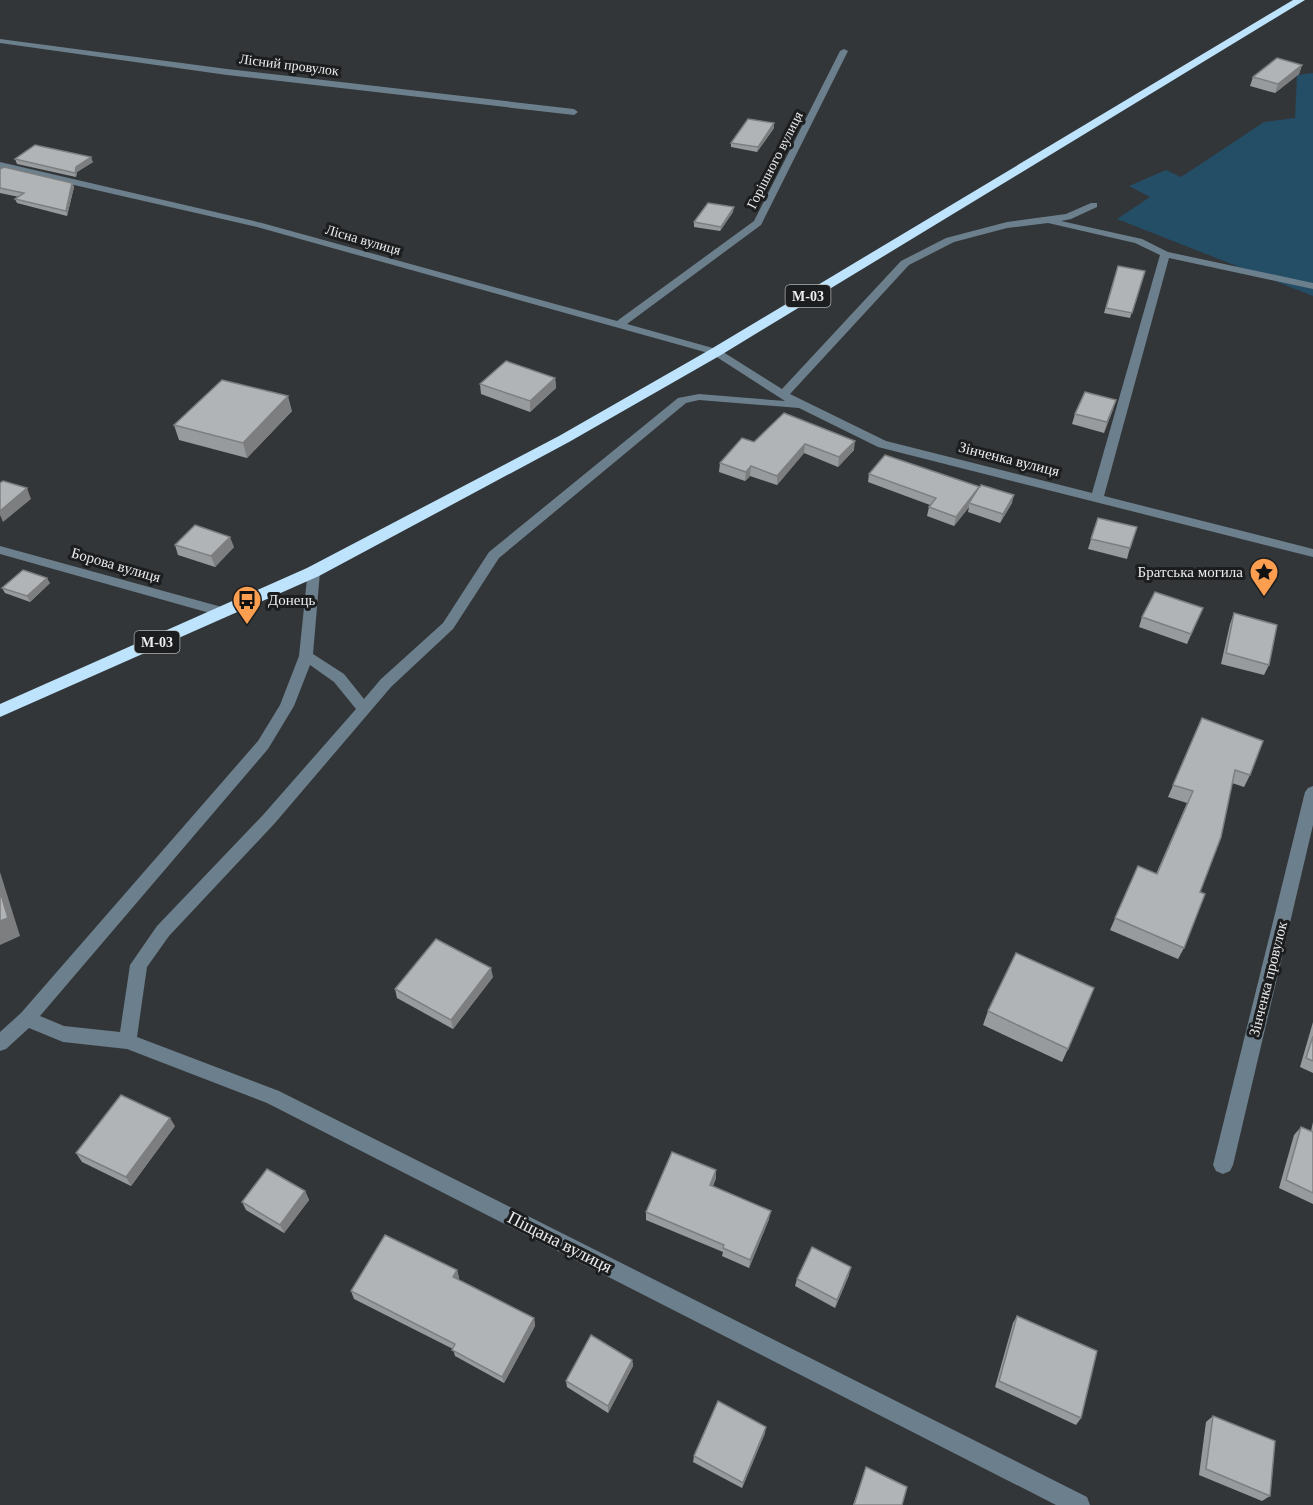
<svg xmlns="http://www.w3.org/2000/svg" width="1313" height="1505" font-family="'Times New Roman',serif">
  <rect width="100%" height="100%" fill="#333638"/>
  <polygon fill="#244d66" points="1313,73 1313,296 1117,219 1150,197 1129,186 1166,170 1181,177 1264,122 1295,118 1297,75"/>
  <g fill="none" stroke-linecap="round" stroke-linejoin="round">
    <g fill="#6c7f8c" fill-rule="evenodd">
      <polygon points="0,39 227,69 574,109 578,112 574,115 227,75 0,43"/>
      <path d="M844,49L848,51L761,225L627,324L720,350L782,389L901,261L946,238L1007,222L1066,214L1091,203H1097V207L1071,219L1061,221L1142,239L1168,252L1313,283V289L1169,258L1104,496L1313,549V557L878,447L799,408L699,400L686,403L499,558L453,629L391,687L275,823L169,936L147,967L137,1037L279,1091L1087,1497L1090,1505H1056L267,1103L127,1049L63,1042L29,1028L6,1049L0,1051V1032L21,1013L258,741L280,705L299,656L308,569L313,568L320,572L313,654L344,674L364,699L381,679L443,623L489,552L678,398L699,394L785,401L712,354L257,227L0,168V162L262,223L617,321L754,221L840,51ZM1048,223L1135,243L1160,255L1092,493L886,441L790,394L909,265L954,242L1007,228ZM310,665L334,682L356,709L263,815L157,926L130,965L120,1032L64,1026L40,1016L268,749L294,706Z"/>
      <polygon points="0,546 229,609 231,612 224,617 0,554"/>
      <polygon points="1313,786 1313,825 1233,1165 1230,1171 1223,1174 1216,1171 1213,1165 1305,792 1308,788"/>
    </g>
    <polygon fill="#bde3fd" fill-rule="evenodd" points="1293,0 1305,0 721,355 569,442 319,576 0,717 0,704 307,568 559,436 711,349"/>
  </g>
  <g fill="#989b9d">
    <polygon points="1302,65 1299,74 1275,93 1250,86 1253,77"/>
    <polygon points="774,128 757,152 731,147 731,143"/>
    <polygon points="15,159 93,162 77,172 76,177 17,164"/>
    <polygon points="0,169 72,183 74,187 67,216 17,203 15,199 19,197 0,193"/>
    <polygon points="733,212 720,231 694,227 694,222"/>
    <polygon points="1118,266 1145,271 1130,318 1104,313"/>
    <polygon points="555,378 556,388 530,412 481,394 480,384"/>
    <polygon points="1116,400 1104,433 1072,424 1075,414"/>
    <polygon points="292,411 247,458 179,440 174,425"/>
    <polygon points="784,413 854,450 838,467 804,453 777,485 750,476 745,481 719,472 720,463 754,442"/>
    <polygon points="869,474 1012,503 1000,523 968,512 969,507 954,526 927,516 929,507 930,505 868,482"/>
    <polygon points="1098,518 1130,548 1127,559 1088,549"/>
    <polygon points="175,545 234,547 215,567 178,555"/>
    <polygon points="50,583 30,602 5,593 2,588"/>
    <polygon points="1203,608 1187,644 1139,627 1142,617"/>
    <polygon points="1234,613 1269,665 1264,675 1221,664 1230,624"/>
    <polygon points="1202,718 1250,775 1244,787 1232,783 1200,892 1184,948 1178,959 1110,930 1138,866 1156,874 1187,803 1168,797"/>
    <polygon points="493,977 453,1029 397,998 395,989"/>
    <polygon points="988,1011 1068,1049 1062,1062 983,1025"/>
    <polygon points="1313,1022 1313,1073 1300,1067"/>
    <polygon points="1313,1122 1313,1204 1279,1188 1294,1135 1301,1127 1311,1131"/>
    <polygon points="175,1126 131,1186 82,1162 76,1153"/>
    <polygon points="716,1178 713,1186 769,1219 749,1268 722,1256 723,1252 646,1220 646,1212"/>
    <polygon points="305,1191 309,1200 284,1233 246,1210 242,1202"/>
    <polygon points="457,1270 459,1278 458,1279 534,1318 535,1326 504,1383 455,1356 453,1349 354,1299 351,1291"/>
    <polygon points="849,1275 835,1308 795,1286 797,1279"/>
    <polygon points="1017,1316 1081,1418 1076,1425 995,1387 1013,1323"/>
    <polygon points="632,1360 633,1366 608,1413 567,1387 566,1381"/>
    <polygon points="1213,1416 1270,1496 1262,1501 1199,1475 1206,1422"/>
    <polygon points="765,1433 742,1488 693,1462 694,1456"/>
    <polygon points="866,1467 902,1505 853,1505"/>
  </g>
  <g fill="#7c7e7f">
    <polygon points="1302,65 1299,74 1275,93 1278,84"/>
    <polygon points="774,123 774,128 757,152 758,147"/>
    <polygon points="91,157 93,162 77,172 76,177 75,173 76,167"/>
    <polygon points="72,183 74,187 67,216 66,211"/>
    <polygon points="734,207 733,212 720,231 721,227"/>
    <polygon points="555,378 556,388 530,412 530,401"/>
    <polygon points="288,396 292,411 247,458 243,443"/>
    <polygon points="1116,400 1113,410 1104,433 1107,422"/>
    <polygon points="855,441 854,450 838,467 839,457"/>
    <polygon points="805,444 804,453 777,485 777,476"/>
    <polygon points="751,466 750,476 745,481 746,472"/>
    <polygon points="979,487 969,503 969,507 954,526 956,517"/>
    <polygon points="27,488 31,499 3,522 0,515 0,511"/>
    <polygon points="1014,495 1012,503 1000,523 1003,514"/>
    <polygon points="230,537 234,547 215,567 211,556"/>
    <polygon points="47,578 50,583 30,602 27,596"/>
    <polygon points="0,872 20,936 0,945"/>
    <polygon points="491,968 493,977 453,1029 451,1020"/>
    <polygon points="170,1118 175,1126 131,1186 126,1177"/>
    <polygon points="716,1170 716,1178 710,1193 710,1185"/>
    <polygon points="305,1191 309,1200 284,1233 280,1225"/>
    <polygon points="771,1211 769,1219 749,1268 750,1260"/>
    <polygon points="851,1267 849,1275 835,1308 837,1300"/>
    <polygon points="457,1270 459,1278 455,1284 453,1277"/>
    <polygon points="534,1318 535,1326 504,1383 502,1377"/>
    <polygon points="632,1360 633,1366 608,1413 608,1406"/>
    <polygon points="766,1427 765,1433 742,1488 743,1483"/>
  </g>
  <g fill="#b1b4b6" stroke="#7c7e7f" stroke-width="1.5">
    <polygon points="1277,58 1302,65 1278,84 1253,77"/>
    <polygon points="748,119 774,123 758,147 731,143"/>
    <polygon points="35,145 91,157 76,167 75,173 15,159"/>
    <polygon points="4,167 72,183 66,211 15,199 24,193 0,188 0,169"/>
    <polygon points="708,203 734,207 721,227 694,222"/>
    <polygon points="1118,266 1145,271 1132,313 1106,308"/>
    <polygon points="506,361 555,378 530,401 480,384"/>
    <polygon points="222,380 288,396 243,443 174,425"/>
    <polygon points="1085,392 1116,400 1107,422 1075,414"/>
    <polygon points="784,413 855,441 839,457 805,444 777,476 751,466 746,472 720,463 742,438 754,442"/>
    <polygon points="885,455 980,487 981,485 1014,495 1003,514 969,503 979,487 956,517 929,507 936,498 869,474"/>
    <polygon points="3,481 27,488 0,511 0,483"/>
    <polygon points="1098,518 1137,527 1130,548 1091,539"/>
    <polygon points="195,525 230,537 211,556 175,545"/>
    <polygon points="23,570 47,578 27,596 2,588"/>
    <polygon points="1155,592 1203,608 1191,634 1142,617"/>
    <polygon points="1234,613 1277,625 1269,665 1226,653"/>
    <polygon points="1202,718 1263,741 1250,775 1235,770 1221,837 1200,892 1205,894 1184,948 1115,918 1138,866 1157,874 1193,791 1173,785"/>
    <polygon points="0,891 8,918 0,921"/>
    <polygon points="436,939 491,968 451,1020 395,989"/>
    <polygon points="1016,953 1094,988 1068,1049 988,1011"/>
    <polygon points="1313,1036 1313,1061 1306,1058"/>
    <polygon points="121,1095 170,1118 126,1177 76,1153"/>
    <polygon points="1301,1127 1313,1132 1313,1193 1286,1180"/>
    <polygon points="672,1152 716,1170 710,1185 771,1211 750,1260 723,1248 724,1245 646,1212"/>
    <polygon points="267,1169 305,1191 280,1225 242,1202"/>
    <polygon points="385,1235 457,1270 453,1277 534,1318 502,1377 452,1350 455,1344 351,1291"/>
    <polygon points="812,1247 851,1267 837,1300 797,1279"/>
    <polygon points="1017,1316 1097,1351 1081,1418 999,1381"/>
    <polygon points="591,1335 632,1360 608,1406 566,1381"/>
    <polygon points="718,1401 766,1427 743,1483 694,1456"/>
    <polygon points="1213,1416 1275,1441 1270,1496 1206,1469"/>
    <polygon points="866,1467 907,1487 902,1505 854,1505"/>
  </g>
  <defs>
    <g id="sight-pin" transform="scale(1.5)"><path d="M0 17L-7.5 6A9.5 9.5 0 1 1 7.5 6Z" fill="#fb9e50" stroke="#1c1d1e"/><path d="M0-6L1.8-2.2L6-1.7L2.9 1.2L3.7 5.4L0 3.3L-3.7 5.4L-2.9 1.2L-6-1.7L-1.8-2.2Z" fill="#111"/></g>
    <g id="bus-pin" transform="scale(1.5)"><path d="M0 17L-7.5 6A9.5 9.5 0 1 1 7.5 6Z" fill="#fb9e50" stroke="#1c1d1e"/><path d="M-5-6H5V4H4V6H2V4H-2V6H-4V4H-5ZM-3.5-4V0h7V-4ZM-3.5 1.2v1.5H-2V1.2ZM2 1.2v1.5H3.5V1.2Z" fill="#111"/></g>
  </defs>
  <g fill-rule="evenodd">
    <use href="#sight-pin" x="1264" y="572"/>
    <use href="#bus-pin" x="247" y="600"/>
  </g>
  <g text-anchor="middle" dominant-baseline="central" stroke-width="6" stroke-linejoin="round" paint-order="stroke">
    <g font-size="14" fill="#ebeced" stroke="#1c1d1e">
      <text transform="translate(289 65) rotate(7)">Лісний провулок</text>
      <text transform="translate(775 160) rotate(-63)">Горішного вулиця</text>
      <text transform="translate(363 240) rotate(16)">Лісна вулиця</text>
    </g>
    <g fill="#1c1d1e" stroke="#adaeaf" stroke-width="1.5">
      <rect x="785.5" y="285" width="45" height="22" rx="4.5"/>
      <rect x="134.5" y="631" width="45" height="22" rx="4.5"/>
    </g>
    <g font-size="14" font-weight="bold" fill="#ebeced">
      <text x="808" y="296">М-03</text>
      <text x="157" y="642">М-03</text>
    </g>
    <g font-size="15" fill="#ebeced" stroke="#1c1d1e">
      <text transform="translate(1009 459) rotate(14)">Зінченка вулиця</text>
      <text transform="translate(116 565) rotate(16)">Борова вулиця</text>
      <text transform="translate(1268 979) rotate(-76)">Зінченка провулок</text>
    </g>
    <g font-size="15" fill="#ebeced" stroke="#1c1d1e" text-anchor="end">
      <text x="1243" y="572">Братська могила</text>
      <text x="268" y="600" text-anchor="start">Донець</text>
    </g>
    <g font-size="18" fill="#ebeced" stroke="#1c1d1e">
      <text transform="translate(560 1242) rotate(27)">Піщана вулиця</text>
    </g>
  </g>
</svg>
